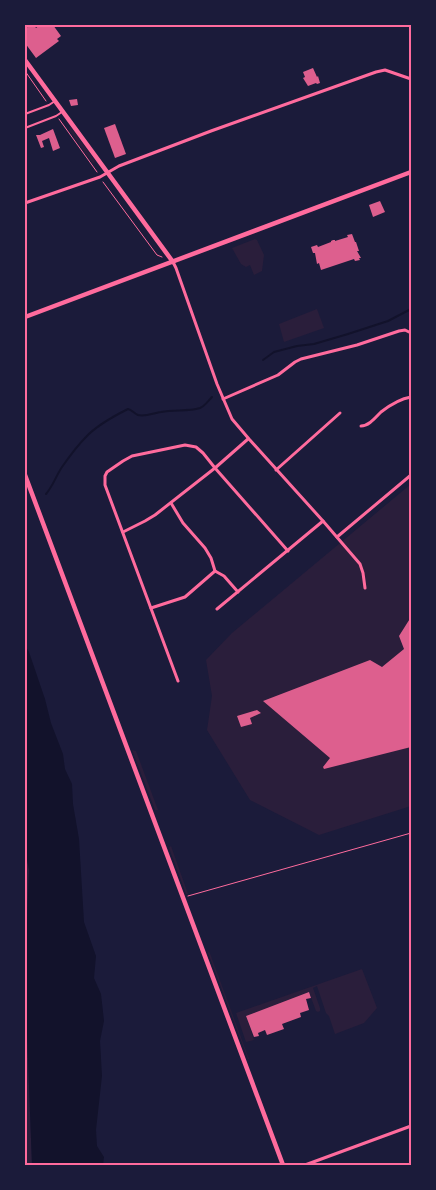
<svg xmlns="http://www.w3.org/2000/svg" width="436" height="1190" font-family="Barlow,sans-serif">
  <rect width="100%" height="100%" fill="#1b1b3a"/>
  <g fill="#2a1e3b">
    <polygon points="70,126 95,161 93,164 69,130"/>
    <polygon points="255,239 257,240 264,255 262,271 254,275 250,265 246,267 241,264 232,248"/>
    <polygon points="317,309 324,328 284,342 279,324"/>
    <polygon points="411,484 411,806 319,835 250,800 207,730 212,696 206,660 232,633"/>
    <polygon points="132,750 136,751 158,810 155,810"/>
    <polygon points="171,846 188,894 186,894 169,848"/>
    <polygon points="25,849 29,870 25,957"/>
    <polygon points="209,951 249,1059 248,1059 208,953"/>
    <polygon points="362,969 377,1008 364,1023 335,1034 329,1016 326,1013 317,986 313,988 320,1008 320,1011 318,1012 316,1011 309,992 246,1016 254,1040 246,1042 236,1013"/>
    <polygon points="25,979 32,1165 25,1165"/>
  </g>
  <polygon fill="#12122b" points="25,645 29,652 45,699 51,723 63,754 65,769 72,784 73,804 79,839 84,922 96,956 94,978 101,994 104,1021 100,1041 102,1076 96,1130 97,1146 104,1157 103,1165 32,1165 25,979 29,870 25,849"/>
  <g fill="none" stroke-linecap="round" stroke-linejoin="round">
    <g stroke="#12122b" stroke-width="2">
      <polyline points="263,360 274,352 297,346 314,344 348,334 388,321 411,309"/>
      <path d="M46,494C53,486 56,476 62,467C69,457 77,446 86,437C97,425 114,416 128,409C132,410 134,413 138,415C145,417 154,413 161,412C175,409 187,412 200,408C205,406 208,401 212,397"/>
    </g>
  </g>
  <g fill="#dd5f8e">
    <polygon points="30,25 34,25 36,28 40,25 53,25 61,36 57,39 59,41 36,58 25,43 25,29"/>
    <polygon points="313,68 317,77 318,76 320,83 317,84 316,83 308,86 303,78 305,77 303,72"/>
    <polygon points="77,99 78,105 71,106 69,100"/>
    <polygon points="115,124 126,154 115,158 104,128"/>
    <polygon points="53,129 60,148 53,151 49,138 42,141 44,147 41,148 36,135 40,135"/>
    <polygon points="380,201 385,212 373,217 369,205"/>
    <polygon points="352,234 355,242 356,242 359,251 357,251 361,258 359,258 360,260 355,261 354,259 321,270 319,263 317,264 315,253 313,253 311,247 317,245 318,247 331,242 331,241 333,240 335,240 335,241 348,237 347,235"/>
    <polygon points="411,617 411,747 324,769 323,767 330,758 263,701 370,660 382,667 404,649 399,636"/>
    <polygon points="257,710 261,713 250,718 252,724 241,727 237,716"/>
    <polygon points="309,992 311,998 306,999 309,1010 300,1013 301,1017 282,1024 284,1029 267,1035 265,1030 258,1033 259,1036 254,1037 246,1016"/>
  </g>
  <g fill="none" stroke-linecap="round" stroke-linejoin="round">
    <g stroke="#ff6b9d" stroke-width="1">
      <polyline points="25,71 46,101"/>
      <polyline points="59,119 97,172"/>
      <polyline points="103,182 157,255 162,257"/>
      <polyline points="188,896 411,833"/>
    </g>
    <g stroke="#ff6b9d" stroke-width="2">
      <polyline points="25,114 49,105 55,101"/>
      <polyline points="25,128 56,116 62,112"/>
    </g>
    <g stroke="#ff6b9d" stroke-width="3">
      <polyline points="25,203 100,177 119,166 211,131 376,72 385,70 411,79"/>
      <polyline points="173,262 176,268 217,384 232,419 249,439 323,521 360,564 363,573 365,588"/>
      <polyline points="223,399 278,375 295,362 301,359 357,345 399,331 405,330 411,333"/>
      <path d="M361,426C369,426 375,418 381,412C390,405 399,399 411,397"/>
      <polyline points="276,470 340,413"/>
      <polyline points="171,503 183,523 205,548 211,558 215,571"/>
      <polyline points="123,532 145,521 155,515 215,468 248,439"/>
      <polyline points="337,537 411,475"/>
      <polyline points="215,571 224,576 238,592"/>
      <polyline points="151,608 185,597 215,571"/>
      <polyline points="217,609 323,521"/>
      <polyline points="178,681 105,485 105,476 107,472 123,461 132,456 185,445 196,447 203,453 215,468 288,551"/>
      <polyline points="305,1165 411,1126"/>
    </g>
    <g stroke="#ff6b9d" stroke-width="4.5">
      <polyline points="25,60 173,262"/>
      <polyline points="25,317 411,172"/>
      <polyline points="25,475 283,1165"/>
    </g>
  </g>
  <rect width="436" height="1190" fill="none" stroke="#1b1b3a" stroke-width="52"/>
  <rect x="26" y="26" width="384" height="1138" fill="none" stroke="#ff6b9d" stroke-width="2"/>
</svg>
